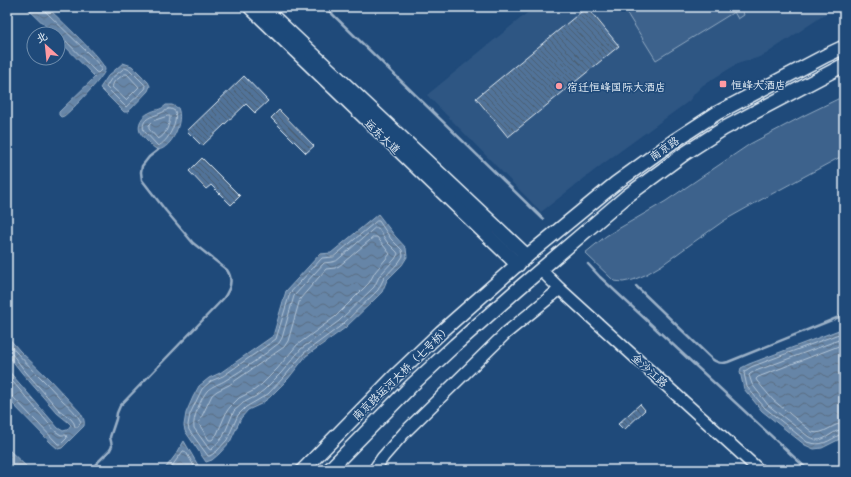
<svg xmlns="http://www.w3.org/2000/svg" width="851" height="477" font-family="'Playpen Sans','LXGW WenKai TC',sans-serif">
  <defs>
    <pattern id="water-waves" width="16" height="10" patternUnits="userSpaceOnUse"><rect width="16" height="10" fill="#6685a7"/><path d="M0 5q4-4 8 0t8 0" fill="none" stroke="#596d82"/></pattern>
    <pattern id="building-back-hatch" width="6" height="6" patternUnits="userSpaceOnUse"><rect width="6" height="6" fill="#517399"/><path d="M-1 5l2 2M0 0l6 6M5-1l2 2" fill="none" stroke="#4c5e72"/></pattern>
  </defs>
  <rect width="100%" height="100%" fill="#1f4a7a"/>
  <filter id="ink" filterUnits="userSpaceOnUse"><feTurbulence type="fractalNoise" baseFrequency=".025" numOctaves="2"/><feDisplacementMap in="SourceGraphic" scale="8" xChannelSelector="R" yChannelSelector="G"/><feConvolveMatrix kernelMatrix="1 2 1 2 8 2 1 2 1" color-interpolation-filters="sRGB"/></filter>
  <g filter="url(#ink)">
    <polygon fill="#2e5683" points="536,7 840,7 827,13 766,54 757,58 737,64 703,85 695,93 689,101 604,163 541,212 427,95 532,9"/>
    <g fill="#3c628c" stroke="#92aac2">
      <polygon points="623,7 741,7 744,15 738,19 734,12 656,60"/>
      <polygon points="844,96 844,155 757,202 725,220 691,244 662,265 645,275 633,280 623,282 614,281 585,253 606,236 666,201 750,144 805,115"/>
    </g>
    <g fill="url(#water-waves)" stroke="#9ab0c7">
      <path d="M26,7H47C55,15 106,62 105,70C104,77 71,111 64,116L61,117L59,115V112L95,77L58,39V34H54Z"/>
      <polygon points="123,63 132,66 148,82 150,86 148,91 128,112 124,112 100,88 108,76"/>
      <path d="M166,105H172L178,108C184,121 172,148 158,150C154,148 151,145 148,142C145,139 141,135 140,132C137,124 142,116 149,113C155,109 160,111 166,105Z"/>
      <polygon points="378,214 395,236 406,248 407,257 402,265 387,280 382,292 374,300 345,328 306,356 288,379 270,397 261,404 248,410 241,418 230,442 219,454 212,460 206,462 185,431 184,425 186,413 193,397 199,386 209,378 220,373 273,336 286,291 320,254 331,253"/>
      <polygon points="844,328 844,437 822,448 814,449 805,445 762,411 744,389 740,372 741,368 749,364"/>
      <path d="M7,336L20,351L49,379L80,412C83,417 85,420 84,426L62,448L58,449L50,442L7,398V369L58,428L63,431L67,430L71,425L68,422L57,413L22,373L7,354Z"/>
      <polygon points="184,441 199,467 196,470 164,470 177,453"/>
      <polygon points="7,448 30,470 7,470"/>
    </g>
    <g fill="none" stroke-linecap="round" stroke-linejoin="round">
      <g stroke="#b4c6d8" stroke-width="1">
        <polyline points="44,7 45,11 91,56 101,67 101,70 98,73 96,72 62,37 58,36"/>
        <polygon points="125,68 130,70 144,84 146,87 145,89 126,107 106,87 111,79"/>
        <polygon points="125,74 127,74 139,87 126,100 112,87 114,82"/>
        <path d="M168,109H171L175,111C178,122 168,142 158,146L144,131C139,115 159,117 168,109Z"/>
        <path d="M168,116H170V118C169,125 166,136 158,139L149,129V125L153,121Z"/>
        <polygon points="377,221 379,221 391,239 402,250 403,256 399,262 384,278 378,290 342,325 304,353 285,376 268,394 258,400 246,407 238,415 227,440 217,451 210,456 208,456 189,430 188,425 190,414 202,389 211,381 223,376 276,339 290,293 322,258 333,257"/>
        <path d="M375,228H378L387,242L397,252L398,254L395,259L380,275L374,287L339,321L301,349L281,373L264,390L256,396L243,403L234,411L223,437L211,450L209,449L194,428C192,419 201,398 207,391C213,385 220,384 226,380C244,369 263,356 279,343L282,338L294,296L324,263L332,262L336,261Z"/>
        <polygon points="374,237 377,237 390,254 375,272 369,283 335,317 297,345 277,369 261,385 253,391 239,398 230,407 227,411 217,434 212,440 209,440 199,424 201,418 212,395 217,391 229,385 284,347 288,341 300,299 326,269 335,268 339,266"/>
        <path d="M844,332L751,367L745,371L744,373L747,387L765,408L807,442C822,447 828,441 841,434H844"/>
        <path d="M844,338L753,372L750,374L749,375L752,384L768,405L809,437C810,437 815,439 816,440C826,441 834,429 844,429"/>
        <path d="M7,342C25,363 45,381 63,401C70,407 77,414 81,422L78,427H75L74,423L71,419L59,410L25,371L12,354L7,352"/>
        <path d="M844,344L758,377L756,379L757,381L773,400L812,432C823,436 833,423 844,423"/>
        <polyline points="7,375 55,431 61,435 66,435 67,438 61,444 58,444 12,396 7,395"/>
        <polyline points="169,470 183,451 184,451 186,452 194,466 194,470"/>
      </g>
      <g stroke="#9ab0c7" stroke-width="2.5">
        <polyline points="325,7 543,219"/>
        <polyline points="588,264 600,277 808,470"/>
        <path d="M636,286L712,359C717,363 721,364 728,362L844,315"/>
        <path d="M90,470L110,450L112,446L110,437L116,419L117,413L120,406L223,299C230,290 234,280 227,270L193,243L166,211L142,180L141,172L142,166L149,157L158,150"/>
      </g>
    </g>
    <g fill="url(#building-back-hatch)" stroke="#e8f1f8">
      <polygon points="587,7 619,46 508,137 476,98"/>
      <polygon points="244,76 268,101 255,113 246,104 202,146 187,131"/>
      <polygon points="279,110 314,146 306,153 271,118"/>
      <polygon points="202,158 240,196 231,205 211,185 206,189 189,171"/>
      <polygon points="640,404 645,410 624,430 618,424"/>
    </g>
    <g fill="none" stroke-linecap="round" stroke-linejoin="round">
      <g stroke="#e8f1f8" stroke-width="14">
        <g id="minor">
          <polyline points="541,270 560,289 759,470"/>
          <polyline points="374,470 383,457 404,433 506,333 560,289"/>
        </g>
      </g>
      <g stroke="#e8f1f8" stroke-width="16">
        <g id="major">
          <polyline points="250,7 518,265"/>
          <polyline points="263,7 527,256"/>
          <polyline points="303,470 394,377 441,332 527,256 616,183 674,141 717,113 827,55 844,47"/>
          <polyline points="329,470 412,385 455,345 518,289 627,196 684,154 723,129 844,65"/>
        </g>
      </g>
      <use href="#minor" stroke="#1f4a7a" stroke-width="11"/>
      <use href="#major" stroke="#1f4a7a" stroke-width="13"/>
    </g>
  </g>
  <g fill="#ff9aa2" stroke="#1f4a7a" stroke-width="1.5">
    <rect x="719" y="80" width="8" height="8" rx="2"/>
    <circle cx="559" cy="86" r="4"/>
  </g>
  <g text-anchor="middle" dominant-baseline="central" stroke-width="3" stroke-linejoin="round" paint-order="stroke">
    <g font-size="11" fill="#e8f1f8" stroke="#1f4a7a" text-anchor="start">
      <text x="731" y="84">恒峰大酒店</text>
      <text x="567" y="86">宿迁恒峰国际大酒店</text>
    </g>
    <g font-size="11" fill="#e8f1f8" stroke="#1f4a7a">
      <text transform="translate(383 136) rotate(44)">运东大道</text>
      <text transform="translate(664 148) rotate(-35)">南京路</text>
      <text transform="translate(650 370) rotate(42)">金沙江路</text>
      <text transform="translate(401 372) rotate(-44)">南京路运河大桥（七号桥）</text>
    </g>
  </g>
  <rect width="851" height="477" fill="none" stroke="#1f4a7a" stroke-width="24"/>
  <rect x="12" y="12" width="827" height="453" fill="none" stroke="#e8f1f8" stroke-width="1.5" filter="url(#ink)"/>
  <g transform="translate(46 46) rotate(333)"><circle r="19" fill="#1f4a7a" stroke="#6f8dac"/>
  <path d="M0-3L7 15L0 10L-7 15Z" fill="#ff9aa2"/>
  <text y="-6" font-size="11" font-weight="bold" text-anchor="middle" fill="#e8f1f8">北</text>
  </g>
</svg>
